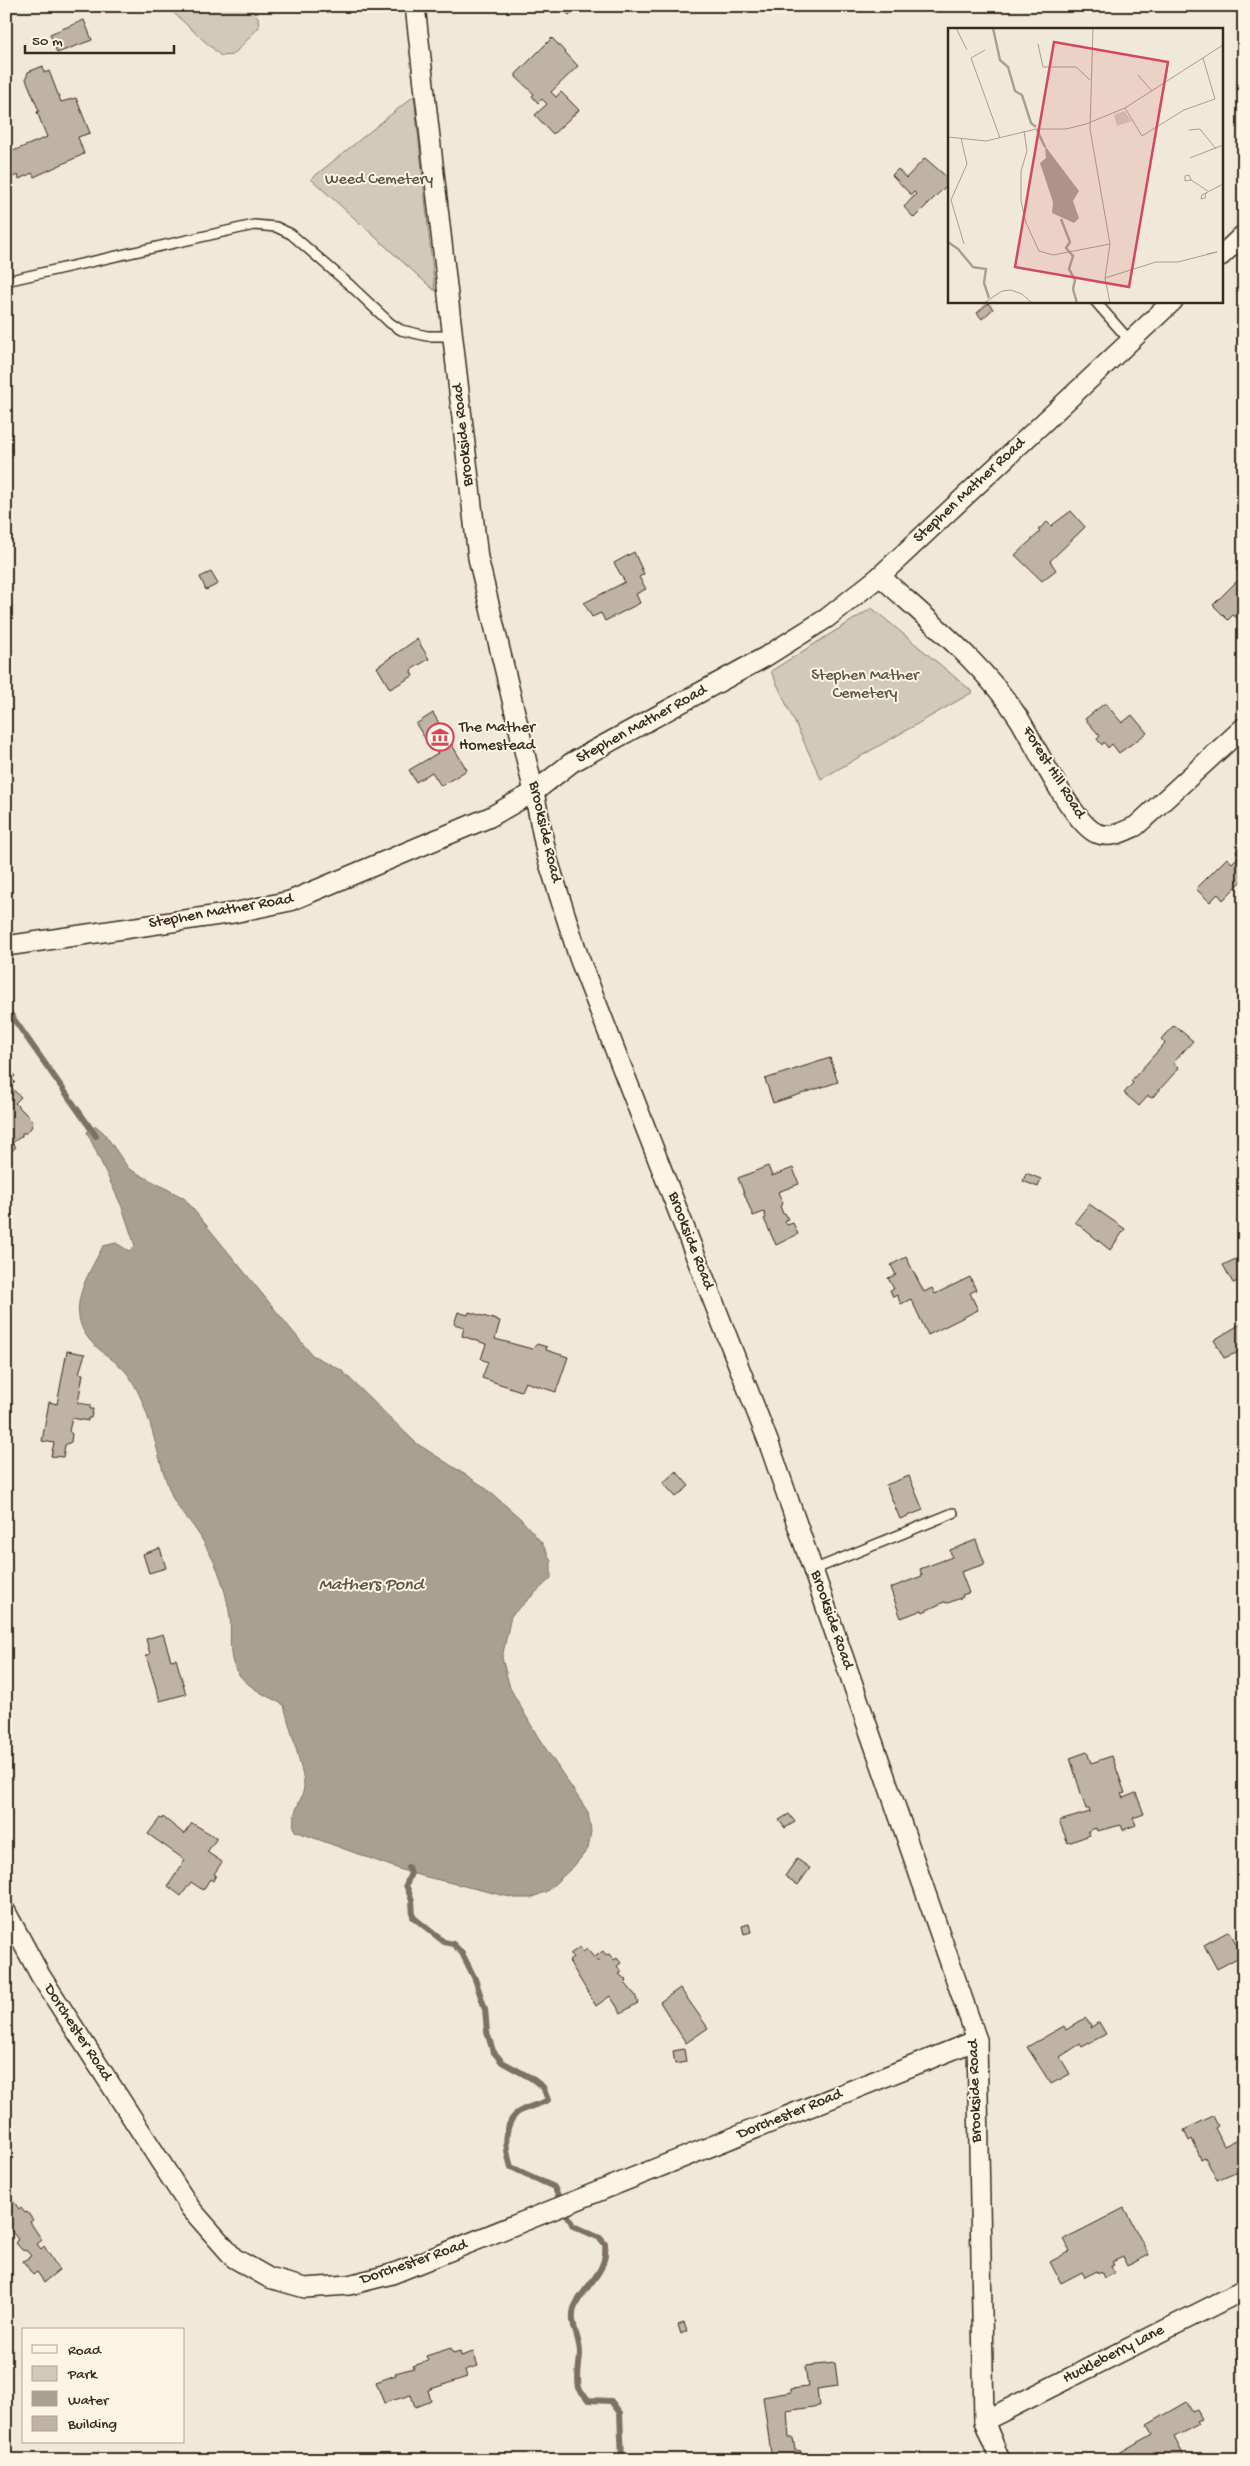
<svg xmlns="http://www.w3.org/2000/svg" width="1250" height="2466" font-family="'Gochi Hand',sans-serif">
  <rect width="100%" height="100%" fill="#f0e9d9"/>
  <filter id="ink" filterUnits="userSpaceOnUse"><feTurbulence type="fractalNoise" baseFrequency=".02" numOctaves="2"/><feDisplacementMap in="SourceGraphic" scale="10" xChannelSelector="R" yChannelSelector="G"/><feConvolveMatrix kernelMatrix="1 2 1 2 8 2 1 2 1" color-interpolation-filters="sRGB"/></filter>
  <g filter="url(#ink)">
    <g fill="#d2c9ba" stroke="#867a6c">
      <polygon points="166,6 247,6 258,17 259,27 233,55 221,56"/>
      <polygon points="414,96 435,291 311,179"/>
      <polygon points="872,608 973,692 821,779 771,671"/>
    </g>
    <path fill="#aaa091" stroke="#7e7163" d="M96,1126L104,1133L129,1169L184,1198L312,1355L341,1370L416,1443L483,1486L520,1518L542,1543L551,1561V1578L511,1616L502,1658L510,1688L538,1737L588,1812L591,1831L588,1849L574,1866L547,1891L531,1898H514L410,1873L295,1831C289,1812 303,1802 304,1786C304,1771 288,1723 284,1705C269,1697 244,1686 236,1670C227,1654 232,1634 230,1617C227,1597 221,1574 211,1556C206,1547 202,1538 196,1530C189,1519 177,1509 172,1496C156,1458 153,1415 131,1379C117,1356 84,1349 79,1317C75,1293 93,1266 103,1246L116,1243L129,1251L135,1246L122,1207L87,1132Z"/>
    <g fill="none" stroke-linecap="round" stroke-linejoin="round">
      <g stroke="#7e7163" stroke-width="6">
        <polyline points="6,1008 96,1136"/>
        <path d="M408,1867L411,1873L406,1885L412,1900L413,1917L444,1942L453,1944L462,1953L475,1979L485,2009L487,2032L493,2051L502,2062L531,2078L543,2087L548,2100C539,2105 523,2107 516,2114C502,2128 506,2151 511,2167L554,2187L573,2226L600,2238L605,2244C608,2272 587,2283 576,2304C567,2320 580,2337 580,2353C580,2364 576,2376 579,2388C581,2392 586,2396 588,2400L611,2401L620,2413L622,2460"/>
      </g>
    </g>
    <g fill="#beb3a4" stroke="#3b2a1e">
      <polygon points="567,6 575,6 577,8 569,15 564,10"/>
      <polygon points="84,20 92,40 57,53 50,34"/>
      <polygon points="552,38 578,66 551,92 556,97 561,92 579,110 553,134 535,115 547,104 542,99 538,103 532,96 534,94 516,77 516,74"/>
      <polygon points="43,66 44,73 49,71 61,102 76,98 90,133 78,137 84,154 34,177 32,173 19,179 18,175 6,179 6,154 47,137 37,112 39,111 26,79 28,72"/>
      <polygon points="925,158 949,179 949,183 914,218 904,207 916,194 914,192 911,195 892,175 898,169 906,178"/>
      <polygon points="988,303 993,309 982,319 977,313"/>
      <polygon points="1071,511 1085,527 1050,561 1056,570 1042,581 1015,555 1040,532 1038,530 1047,522 1051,526"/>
      <polygon points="634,552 644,574 639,577 646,589 636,594 640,603 605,621 601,613 592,617 584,603 625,582 614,563"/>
      <polygon points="1244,562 1244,623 1233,615 1228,620 1213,605 1242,576 1236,569"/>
      <polygon points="211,572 218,584 206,590 200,577"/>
      <polygon points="417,639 429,659 412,669 411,672 413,676 390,689 377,667"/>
      <polygon points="1105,703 1122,723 1132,715 1147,733 1119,753 1112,744 1108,748 1104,742 1102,745 1097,739 1100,736 1085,719"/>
      <polygon points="433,713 467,770 441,786 432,772 416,782 409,770 438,753 429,738 426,740 416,724"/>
      <polygon points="1244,844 1244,879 1223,900 1218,894 1210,902 1196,889 1227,858 1232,863 1240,855 1236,852"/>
      <polygon points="1174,1025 1193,1041 1173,1063 1179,1068 1152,1098 1148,1096 1139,1106 1124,1093 1133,1083 1131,1081 1165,1043 1161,1039"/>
      <polygon points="830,1058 838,1082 773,1103 765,1079"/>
      <polygon points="6,1067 15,1076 12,1079 15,1082 10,1087 21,1097 15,1103 33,1121 31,1128 26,1133 22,1133 22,1136 12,1143 16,1147 6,1157"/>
      <polygon points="768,1166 772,1176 793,1168 799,1184 778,1192 783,1204 780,1206 783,1214 785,1213 788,1219 785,1220 787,1225 793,1223 798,1234 776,1245 764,1219 766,1218 764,1212 753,1216 738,1178"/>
      <polygon points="1026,1173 1041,1179 1038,1187 1023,1181"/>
      <polygon points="1089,1204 1125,1229 1110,1250 1075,1222"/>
      <polygon points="1244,1255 1244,1279 1233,1283 1223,1265"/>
      <polygon points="906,1257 924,1292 932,1288 935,1294 970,1277 976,1290 970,1293 978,1310 928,1335 911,1299 901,1304 897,1295 893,1297 890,1290 894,1289 888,1278 896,1275 891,1265"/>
      <polygon points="458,1312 468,1315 469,1312 500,1321 495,1339 532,1349 537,1344 547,1347 546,1350 568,1357 556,1392 525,1382 521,1391 482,1378 488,1362 481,1359 486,1344 462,1336 464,1327 454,1324"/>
      <polygon points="1244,1322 1244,1350 1224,1358 1214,1340"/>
      <polygon points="67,1351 85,1354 79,1373 83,1374 78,1403 90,1405 90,1409 93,1409 91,1418 88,1418 88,1421 72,1418 69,1431 72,1434 71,1442 65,1445 63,1457 51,1456 54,1443 42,1441 49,1402 57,1404"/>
      <polygon points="676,1471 689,1486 676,1497 663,1483"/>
      <polygon points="909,1476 923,1510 900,1519 886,1485"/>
      <polygon points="976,1540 985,1564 961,1572 969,1593 962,1595 963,1597 948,1603 944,1602 923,1612 922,1610 901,1618 890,1588 922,1576 920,1569 952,1557 950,1550"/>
      <polygon points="160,1548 166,1568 149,1573 143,1554"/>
      <polygon points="163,1634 171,1660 176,1659 186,1694 160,1701 146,1655 150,1654 146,1639"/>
      <polygon points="1087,1752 1091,1763 1112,1756 1125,1793 1121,1794 1123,1798 1136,1793 1144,1814 1133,1818 1136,1825 1123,1830 1121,1825 1097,1831 1096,1828 1088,1831 1090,1835 1068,1843 1059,1821 1090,1812 1089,1809 1086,1809 1070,1758"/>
      <polygon points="789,1814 795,1822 785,1828 779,1820"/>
      <polygon points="163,1817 184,1834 192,1823 217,1838 207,1852 222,1862 214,1874 216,1875 213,1881 210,1879 203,1890 191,1882 181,1896 168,1886 185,1860 148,1834 160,1818 162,1819"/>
      <polygon points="797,1859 810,1868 798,1885 785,1876"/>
      <polygon points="749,1924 751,1932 744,1934 742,1926"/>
      <polygon points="1229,1931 1243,1955 1217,1969 1204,1945"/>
      <polygon points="580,1947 583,1952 587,1949 597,1961 599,1961 596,1956 603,1951 606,1955 609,1954 614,1960 617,1958 621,1963 617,1966 622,1972 619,1974 626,1980 625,1983 635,1995 638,2003 621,2013 610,1996 596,2006 569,1961 573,1958 570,1954"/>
      <polygon points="680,1988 708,2028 686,2043 660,2002"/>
      <polygon points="1085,2018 1091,2025 1090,2028 1099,2022 1106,2034 1082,2047 1080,2044 1060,2057 1070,2074 1051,2084 1027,2047 1064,2026 1066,2030"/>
      <polygon points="684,2049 686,2062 675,2064 673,2051"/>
      <polygon points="1213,2116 1218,2126 1215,2128 1224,2146 1242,2137 1244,2142 1244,2178 1240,2170 1217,2180 1205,2157 1201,2159 1192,2139 1189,2141 1184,2130"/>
      <polygon points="11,2198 19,2209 21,2208 25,2213 27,2212 33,2220 30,2222 42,2240 37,2244 41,2249 44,2246 59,2270 44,2282 37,2272 33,2275 23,2261 31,2256 27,2251 22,2250 16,2243 18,2241 17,2238 7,2226 6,2201"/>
      <polygon points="1124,2208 1149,2255 1127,2266 1123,2257 1112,2262 1114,2265 1111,2266 1114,2273 1104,2278 1101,2271 1098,2273 1097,2271 1085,2277 1082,2272 1061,2283 1050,2262 1070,2251 1064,2239"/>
      <polygon points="684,2323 687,2331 681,2334 678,2325"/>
      <polygon points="451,2348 453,2353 460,2351 461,2356 473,2352 478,2366 465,2370 467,2377 428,2390 431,2401 415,2407 411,2395 384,2403 376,2382 396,2375 395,2373 414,2368 413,2366 428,2361 426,2356"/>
      <polygon points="835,2363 838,2386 817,2389 819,2406 787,2411 789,2438 793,2438 795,2450 801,2451 800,2460 772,2460 763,2397 791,2392 791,2389 808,2387 805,2366"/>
      <polygon points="1187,2402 1192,2412 1197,2410 1202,2419 1197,2421 1199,2424 1174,2437 1186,2460 1123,2460 1119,2453 1152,2434 1147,2425"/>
      <polygon points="401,2456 402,2460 390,2460 390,2459"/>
    </g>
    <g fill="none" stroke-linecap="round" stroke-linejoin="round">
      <g stroke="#3b2a1e" stroke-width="12">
        <g id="lane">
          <polyline points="6,281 254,225 276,227 291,234 351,286 390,323 401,330 427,336 453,336"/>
          <polyline points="1095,301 1130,341"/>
          <polyline points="813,1570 953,1513"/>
        </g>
      </g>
      <g stroke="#3b2a1e" stroke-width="22">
        <g id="street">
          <polyline points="415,6 478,558 534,792 547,857 579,958 768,1441 977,2040 984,2421 1000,2460"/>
          <polyline points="1221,256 1244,234"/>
          <path d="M880,576C929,621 984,664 1020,720C1035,745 1072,822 1096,833C1111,839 1123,832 1136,826L1244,727"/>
          <polyline points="6,946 233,913 290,901 490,817 534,792 571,763 765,657 827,618 880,576 1173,301"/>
          <polyline points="6,1912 40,1975 176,2186 191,2209 234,2258 269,2278 305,2288 349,2285 392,2274 977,2040"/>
          <polyline points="984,2421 1244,2290"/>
        </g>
      </g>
      <use href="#lane" stroke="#fcf5e5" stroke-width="9"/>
      <use href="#street" stroke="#fcf5e5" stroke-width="19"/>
    </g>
  </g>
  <defs>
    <g id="museum-ring" transform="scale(1.4375)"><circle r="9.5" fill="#fcf5e5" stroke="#d1495b" stroke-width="1.5"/><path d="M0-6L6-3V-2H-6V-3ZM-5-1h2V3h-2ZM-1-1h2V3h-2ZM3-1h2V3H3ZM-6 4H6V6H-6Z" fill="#d1495b"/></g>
  </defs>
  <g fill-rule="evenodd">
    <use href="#museum-ring" x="440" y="737"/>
  </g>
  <g text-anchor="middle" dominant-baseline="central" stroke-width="4" stroke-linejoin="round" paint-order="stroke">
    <g font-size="16" fill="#615245" stroke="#fcf5e5">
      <text x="379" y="180">Weed Cemetery</text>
      <text x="865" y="676">Stephen Mather<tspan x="865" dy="18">Cemetery</tspan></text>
    </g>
    <g font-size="16" fill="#3b2a1e" stroke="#fcf5e5">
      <text transform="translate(464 435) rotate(-96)">Brookside Road</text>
      <text transform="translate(970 491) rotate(-43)">Stephen Mather Road</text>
      <text transform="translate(642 725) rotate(-29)">Stephen Mather Road</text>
      <text transform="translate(1053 773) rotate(58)">Forest Hill Road</text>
      <text transform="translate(544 832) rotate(77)">Brookside Road</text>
      <text transform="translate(221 912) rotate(-10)">Stephen Mather Road</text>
      <text transform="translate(690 1241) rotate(69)">Brookside Road</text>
      <text transform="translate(831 1620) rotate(71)">Brookside Road</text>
      <text transform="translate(77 2033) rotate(57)">Dorchester Road</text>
      <text transform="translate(976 2091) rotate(-92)">Brookside Road</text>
      <text transform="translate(790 2115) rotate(-22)">Dorchester Road</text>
      <text transform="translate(414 2263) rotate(-19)">Dorchester Road</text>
      <text transform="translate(1114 2355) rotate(-27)">Huckleberry Lane</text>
    </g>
    <g font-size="16" fill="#3b2a1e" stroke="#fcf5e5" text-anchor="start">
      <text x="459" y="728">The Mather<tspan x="459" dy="18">Homestead</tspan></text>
    </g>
    <g font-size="18" font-style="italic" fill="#625346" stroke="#fcf5e5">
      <text x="371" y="1585">Mathers Pond</text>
    </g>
  </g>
  <g transform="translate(948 28)">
    <rect width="275" height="275" fill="#f0e9d9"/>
    <path d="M176,83L184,93L169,98L166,87Z" fill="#d2c9ba"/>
    <path d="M97,118L131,163L125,173L131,190L126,195L104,185L105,174L92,135L98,130Z" fill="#aaa091"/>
    <path fill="none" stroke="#aaa091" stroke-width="2.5" d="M45,0L52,32L60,39L67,63L74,67L83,95L88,99M89,102L97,119M113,191L122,214L118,220L125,228L121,241L127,252L125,261L129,275M0,214L10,221L25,239L38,241L36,255L41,270"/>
    <path fill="none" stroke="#a89d8e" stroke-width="1" d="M8,0L19,22M145,0L142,101L162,216L157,250L162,275M90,16L95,39H128L142,52M37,22L23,30L52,110M190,47L204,63M177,80L194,108L236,82L267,71L255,30M241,102L252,101L268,121M76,103L79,123L73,143V173L78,195L91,223L105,227L162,216M0,109L38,113L88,101H118L138,96L177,80L275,17M13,110L19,136L3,172L16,216M242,130L275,117M243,152L241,147L237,148V153L243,152L260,163M258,165L257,170L253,171L254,167L275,156M157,250L208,234H230L269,224L259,226M36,275L54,263L63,262L74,266L84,275"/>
    <path fill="#d1495b" fill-opacity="0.15" stroke="#d1495b" stroke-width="2.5" d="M106,14L220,34L181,259L67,239Z"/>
    <rect width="275" height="275" fill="none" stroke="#3b2a1e" stroke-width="2.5"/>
  </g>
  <rect width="1250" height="2466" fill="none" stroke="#fcf5e5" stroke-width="25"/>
  <rect x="12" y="12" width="1225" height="2441" fill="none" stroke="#3b2a1e" stroke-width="2" filter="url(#ink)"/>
  <rect x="22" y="2328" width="162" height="115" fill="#fcf5e5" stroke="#afa495"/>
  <rect x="32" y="2345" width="25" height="8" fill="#fcf5e5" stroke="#afa495"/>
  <text x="68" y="2354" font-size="15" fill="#3b2a1e">Road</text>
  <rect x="32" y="2366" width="25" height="15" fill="#d2c9ba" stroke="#afa495"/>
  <text x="68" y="2378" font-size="15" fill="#3b2a1e">Park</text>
  <rect x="32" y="2391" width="25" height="15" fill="#aaa091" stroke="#afa495"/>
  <text x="68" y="2404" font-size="15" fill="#3b2a1e">Water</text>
  <rect x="32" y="2416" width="25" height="15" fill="#beb3a4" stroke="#afa495"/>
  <text x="68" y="2428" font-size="15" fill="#3b2a1e">Building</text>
  <path d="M25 45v8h149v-8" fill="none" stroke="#3b2a1e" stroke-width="2.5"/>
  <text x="32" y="45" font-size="15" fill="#3b2a1e" stroke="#fcf5e5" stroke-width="4" paint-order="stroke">50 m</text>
</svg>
